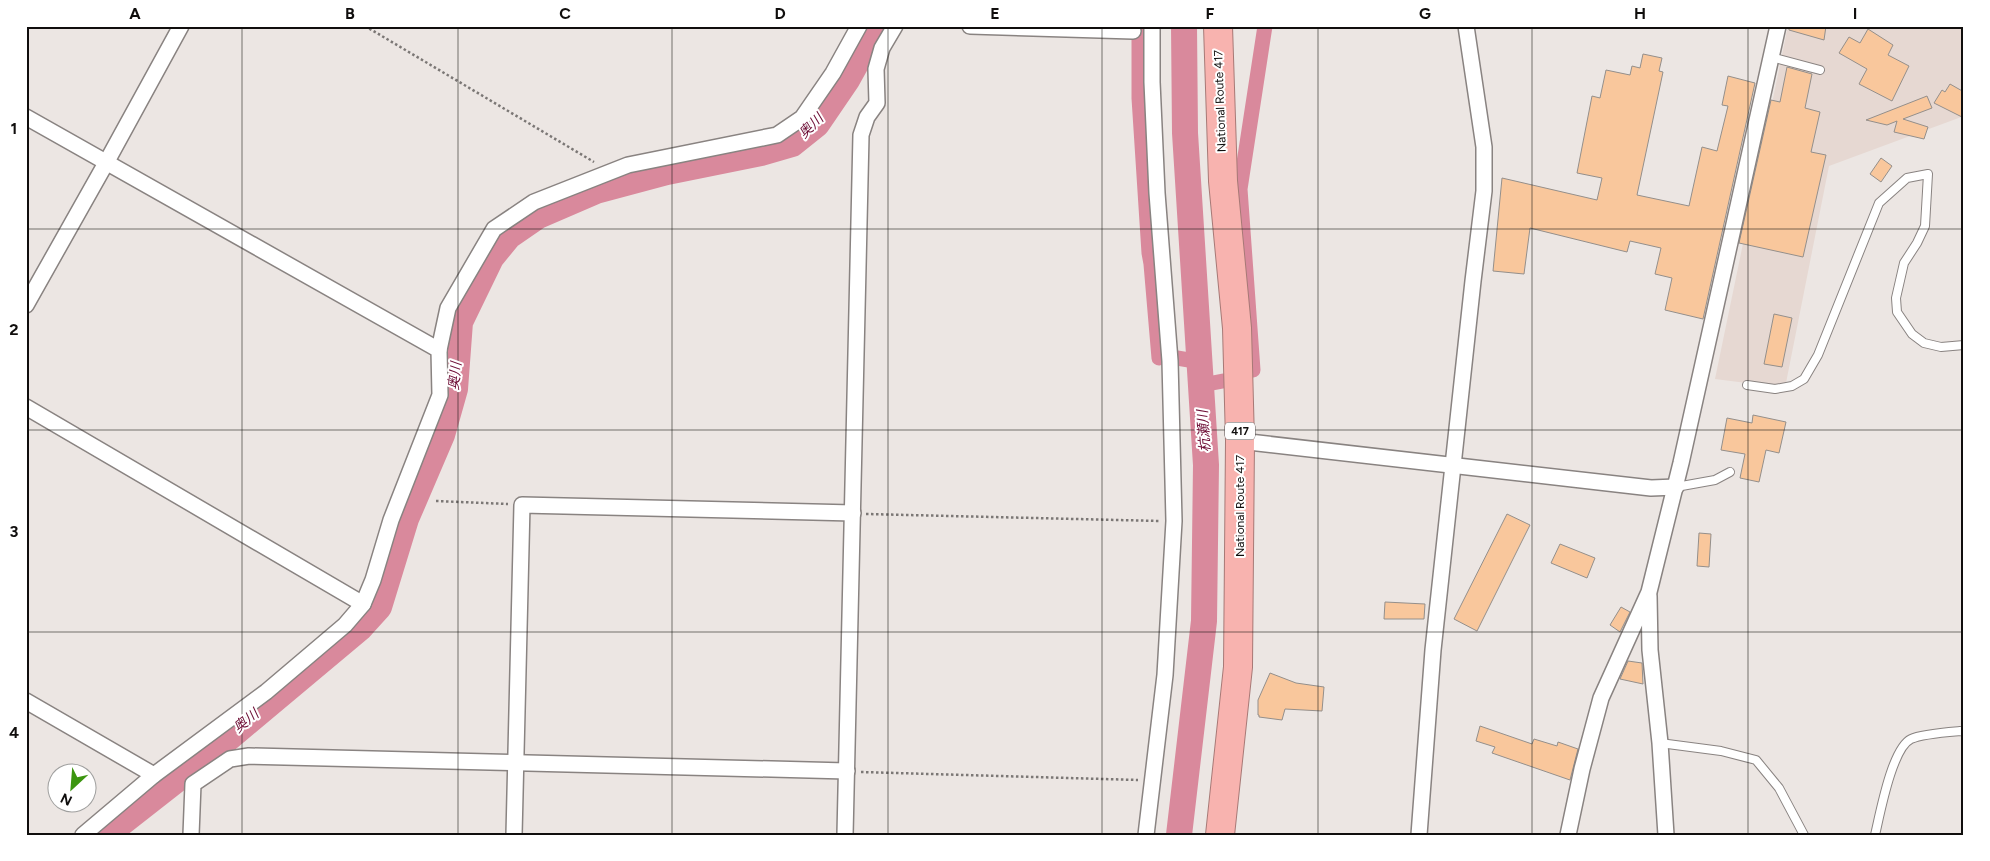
<svg xmlns="http://www.w3.org/2000/svg" width="1990" height="861" font-family="Figtree,'Noto Sans JP',sans-serif">
  <rect width="100%" height="100%" fill="#ece6e3"/>
  <polygon fill="#e6d8d2" points="1788,26 1964,26 1964,116 1829,166 1785,388 1715,379"/>
  <g fill="none" stroke-linecap="round" stroke-linejoin="round">
    <g stroke="#d9899c" stroke-width="15">
      <polyline points="1139,26 1139,98 1149,253 1151,264 1159,358"/>
      <polyline points="1177,358 1201,362"/>
      <polyline points="1253,370 1240,189 1265,26"/>
      <polyline points="1202,385 1223,381"/>
    </g>
    <g stroke="#d9899c" stroke-width="26">
      <polyline points="106,835 212,752 360,628 379,607 406,519 442,435 455,389 460,322 491,258 509,236 538,216 596,191 667,172 761,153 792,144 817,124 847,80 877,26"/>
      <polyline points="1179,835 1204,621 1206,465 1185,133 1184,26"/>
    </g>
  </g>
  <g fill="#f9c79c" stroke="#948f8b">
    <polygon points="1789,26 1826,26 1824,40 1789,30"/>
    <polygon points="1868,29 1893,45 1888,55 1909,66 1892,101 1859,84 1867,69 1839,53 1849,37 1860,43"/>
    <polygon points="1643,54 1662,58 1659,71 1663,72 1637,195 1689,206 1702,147 1717,151 1728,106 1722,105 1728,76 1755,83 1703,319 1665,310 1672,278 1655,274 1661,248 1630,241 1627,252 1530,228 1524,274 1493,271 1502,178 1597,200 1602,178 1577,173 1592,96 1600,98 1606,70 1630,75 1632,66 1640,68"/>
    <polygon points="1787,67 1812,74 1805,108 1820,112 1811,152 1826,155 1803,257 1739,243 1771,100 1780,102"/>
    <polygon points="1950,84 1964,92 1964,118 1934,103 1942,90 1945,92"/>
    <polygon points="1927,96 1932,108 1903,119 1928,127 1924,139 1894,132 1897,121 1887,125 1866,120"/>
    <polygon points="1881,158 1892,166 1881,182 1870,174"/>
    <polygon points="1774,314 1792,318 1782,367 1764,364"/>
    <polygon points="1753,415 1786,422 1779,453 1766,450 1759,482 1740,478 1745,454 1721,450 1727,418 1752,423"/>
    <polygon points="1507,514 1530,525 1477,631 1454,619"/>
    <polygon points="1699,533 1711,534 1709,567 1697,566"/>
    <polygon points="1560,544 1595,558 1587,578 1551,563"/>
    <polygon points="1385,602 1425,604 1424,619 1384,619"/>
    <polygon points="1621,607 1630,612 1620,632 1610,625"/>
    <polygon points="1628,661 1642,663 1643,684 1620,679"/>
    <polygon points="1270,673 1296,683 1324,687 1322,711 1285,709 1282,720 1259,717 1259,715 1258,715 1258,700"/>
    <polygon points="1480,726 1532,744 1534,739 1557,746 1558,742 1578,749 1570,780 1492,753 1495,747 1476,741"/>
  </g>
  <g fill="none" stroke-linecap="round" stroke-linejoin="round">
    <g stroke="#898381" stroke-width="10">
      <g id="lane">
        <polyline points="1771,57 1820,70"/>
        <polyline points="1747,385 1775,389 1792,386 1804,379 1818,355 1879,203 1907,178 1928,174 1925,226 1917,243 1904,263 1896,298 1897,312 1912,334 1924,343 1941,347 1964,345"/>
        <polyline points="1676,487 1715,480 1730,472"/>
        <polyline points="1660,743 1721,751 1756,760 1779,788 1804,835"/>
        <path d="M1875,835C1880,814 1892,748 1911,739C1921,734 1948,732 1960,731L1964,732"/>
      </g>
    </g>
    <g stroke="#898381" stroke-width="18">
      <g id="street">
        <polyline points="970,26 1133,31"/>
        <polyline points="26,117 439,350 440,395 391,520 373,580 363,604 345,625 266,692 154,775 83,835"/>
        <polyline points="26,305 106,163 181,26"/>
        <polyline points="439,350 448,308 494,229 534,202 628,165 777,135 802,118 833,73 859,26"/>
        <polyline points="26,407 363,604"/>
        <polyline points="1240,441 1651,488 1676,487"/>
        <polyline points="1649,596 1650,650 1660,743 1666,835"/>
        <polyline points="26,701 154,775"/>
        <polyline points="191,835 193,784 230,759 249,756 847,771"/>
        <polyline points="514,835 522,505 853,513"/>
        <polyline points="845,835 861,135 867,117 877,103 876,69 882,48 895,26"/>
        <polyline points="1146,835 1165,675 1174,521 1170,361 1157,193 1152,82 1152,26"/>
        <polyline points="1419,835 1433,650 1473,281 1484,191 1484,147 1466,26"/>
        <polyline points="1568,835 1582,769 1601,698 1649,592 1681,463 1778,26"/>
      </g>
    </g>
    <g stroke="#a77976" stroke-width="30">
      <polyline id="highway" points="1218,26 1223,181 1237,328 1240,441 1238,667 1220,835"/>
    </g>
    <g stroke="#7b7775" stroke-width="2.5" stroke-dasharray="2.5 2.5" stroke-linecap="butt">
      <polyline points="365,26 594,162"/>
      <polyline points="436,501 508,504"/>
      <polyline points="866,514 1160,521"/>
      <polyline points="861,772 1138,780"/>
    </g>
    <use href="#lane" stroke="#fff" stroke-width="8"/>
    <use href="#street" stroke="#fff" stroke-width="15"/>
    <use href="#highway" stroke="#f8b3af" stroke-width="28"/>
  </g>
  <path fill="none" stroke="#100e0d" stroke-width="1" stroke-opacity="0.55" d="M242,26V835M458,26V835M672,26V835M888,26V835M1102,26V835M1318,26V835M1532,26V835M1748,26V835M26,229H1964M26,430H1964M26,632H1964"/>
  <g text-anchor="middle" dominant-baseline="central" stroke-width="4" stroke-linejoin="round" paint-order="stroke">
    <rect fill="#fff" stroke="#585656" stroke-width="1" x="1225" y="422.5" width="30" height="17" rx="4"/>
    <g font-size="11" font-weight="bold" fill="#100e0d">
      <text x="1240" y="431">417</text>
    </g>
    <g font-size="12" fill="#100e0d" stroke="#fff">
      <text transform="translate(1220 101) rotate(-92)">National Route 417</text>
      <text transform="translate(1240 506) rotate(-90)">National Route 417</text>
    </g>
    <g font-size="14" font-style="italic" fill="#6b0a32" stroke="#fff">
      <text transform="translate(811 126) rotate(-45)">奥川</text>
      <text transform="translate(455 376) rotate(-84)">奥川</text>
      <text transform="translate(1204 431) rotate(-94)">杭瀬川</text>
      <text transform="translate(246 721) rotate(-39)">奥川</text>
    </g>
  </g>
  <rect width="1990" height="861" fill="none" stroke="#ffffff" stroke-width="55"/>
  <g transform="translate(72 788) rotate(206)"><circle r="24" fill="#ffffff" stroke="#9f9f9e"/>
  <path d="M0-4L9 19L0 12L-9 19Z" fill="#3b950f"/>
  <text y="-8" font-size="14" font-weight="bold" text-anchor="middle" fill="#100e0d">N</text>
  </g>
  <rect x="28" y="28" width="1934" height="806" fill="none" stroke="#100e0d" stroke-width="2"/>
  <g font-size="16" text-anchor="middle" font-weight="bold" fill="#100e0d">
    <text x="135" y="19">A</text>
    <text x="350" y="19">B</text>
    <text x="565" y="19">C</text>
    <text x="780" y="19">D</text>
    <text x="995" y="19">E</text>
    <text x="1210" y="19">F</text>
    <text x="1425" y="19">G</text>
    <text x="1640" y="19">H</text>
    <text x="1855" y="19">I</text>
    <text x="14" y="134">1</text>
    <text x="14" y="335">2</text>
    <text x="14" y="537">3</text>
    <text x="14" y="738">4</text>
  </g>
</svg>
